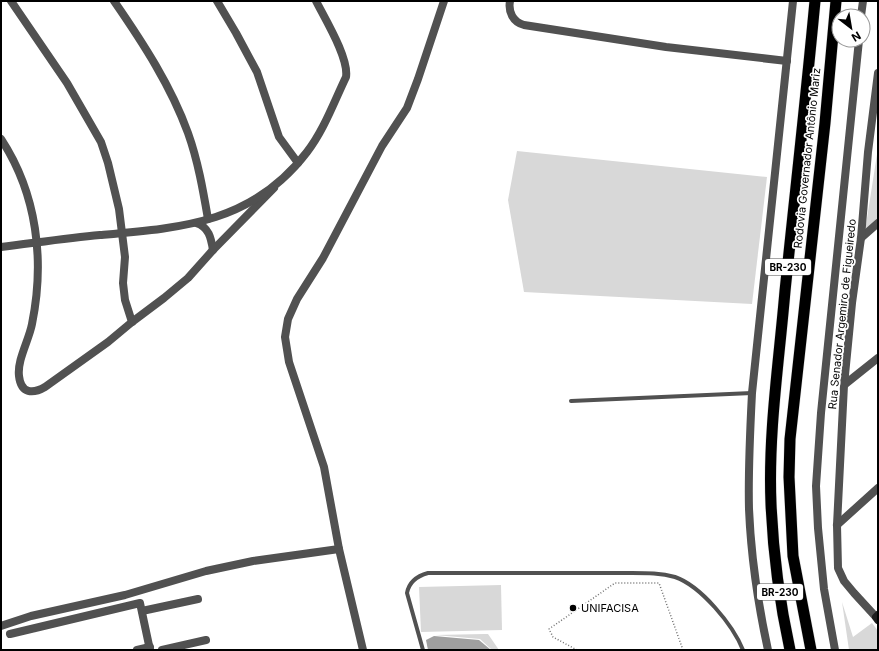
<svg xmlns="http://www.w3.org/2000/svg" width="879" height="651" font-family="Inter,sans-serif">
  <rect width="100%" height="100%" fill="#fff"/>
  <g fill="#d8d8d8">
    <polygon points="878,148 878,220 865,231"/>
    <polygon points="517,151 767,177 752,304 524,292 508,200"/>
    <polygon points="501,585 502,630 421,632 419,587"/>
    <polygon points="842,602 853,637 872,623 878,631 878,650 849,650"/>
    <polygon points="484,634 488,634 499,650 492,650 480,639 435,635"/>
  </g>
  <polygon fill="#9f9f9f" points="434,636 479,640 491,650 428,650 426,640"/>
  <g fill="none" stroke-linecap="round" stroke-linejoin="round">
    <g stroke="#dbdbdb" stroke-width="12">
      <g id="trunk">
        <path d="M790,650C780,604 773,551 771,504C768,433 779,362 785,291C795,194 806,98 815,1"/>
        <polyline points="811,650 793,556 789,477 790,439 825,123 836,1"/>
      </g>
    </g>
    <g stroke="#737373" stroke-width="1.5" stroke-dasharray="1 2" stroke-linecap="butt">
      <polyline points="499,650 499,649"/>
      <polyline points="577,650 553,637 549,629 615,583 659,583 683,650"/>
      <polyline points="701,650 703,650"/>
    </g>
    <g stroke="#515151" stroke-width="4">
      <polyline points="571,401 752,393"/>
      <path d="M423,650L407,593C409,582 417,576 428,573H632C647,573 661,573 675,577C701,586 733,625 743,650"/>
    </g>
    <g stroke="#515151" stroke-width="8">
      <polyline points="11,1 67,83 101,142 108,163 119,209 125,257 123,283 125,300 132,322"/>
      <path d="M114,1C143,43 171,86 188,133C198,161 203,190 208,219"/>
      <polyline points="217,1 236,33 257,72 279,137 298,163"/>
      <path d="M510,1C508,12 513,22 524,25L666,47L787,61"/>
      <path d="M1,139C37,194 45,260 32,324C29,340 17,360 19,376C21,394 33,394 45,387L108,342L132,322L164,298L188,278L213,250L274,188"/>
      <path d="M196,223C209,227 211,238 213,250"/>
      <polyline points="861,238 878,223"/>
      <path d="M1,247C34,243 67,238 100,235C182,228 253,223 307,152C324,130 334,102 346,77C349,58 325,19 316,1"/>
      <polyline points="844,385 878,358"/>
      <polyline points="837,525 878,488"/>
      <polyline points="142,611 198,599"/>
      <polyline points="876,617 854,593 844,581 838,568 837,525 844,385 852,303 861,238 868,152 878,73"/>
      <polyline points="1,626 31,616 125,595 206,571 253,561 339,549"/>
      <polyline points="10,634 140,603 150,650"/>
      <polyline points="137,650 150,647"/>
      <polyline points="162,650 206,640"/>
    </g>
    <g stroke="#515151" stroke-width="8">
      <polyline points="861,16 863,1"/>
      <polyline points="363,650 339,549 324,467 289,362 285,337 288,319 297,299 323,258 382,146 407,108 418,79 444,1"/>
      <path d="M768,650C758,604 751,556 749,509C748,470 750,432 752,393L793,1"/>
      <polyline points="835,650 824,589 818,528 816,486 821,413 859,40"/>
    </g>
    <polyline stroke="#1e1e1e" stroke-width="8" points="878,615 876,617 878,620"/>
    <use href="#trunk" stroke="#000" stroke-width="11"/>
  </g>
  <circle fill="#000" stroke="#fff" stroke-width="1.5" cx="573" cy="608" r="4"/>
  <g text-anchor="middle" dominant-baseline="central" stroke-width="3.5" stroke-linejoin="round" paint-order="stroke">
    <g fill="#fff" stroke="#4c4c4c" stroke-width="1">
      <rect x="765" y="259" width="46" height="16" rx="3"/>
      <rect x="757" y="584" width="46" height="16" rx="3"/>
    </g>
    <g font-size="10" font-weight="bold" fill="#000">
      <text x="788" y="267">BR-230</text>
      <text x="780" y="592">BR-230</text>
    </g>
    <g font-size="11" fill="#000" stroke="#fff">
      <text transform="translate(807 158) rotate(-84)">Rodovia Governador Antônio Mariz</text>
      <text transform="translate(842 314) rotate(-84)">Rua Senador Argemiro de Figueiredo</text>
    </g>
    <g font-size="11" fill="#000" stroke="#fff" text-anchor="start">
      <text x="581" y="608">UNIFACISA</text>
    </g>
  </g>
  <rect width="879" height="651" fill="none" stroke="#000000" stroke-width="4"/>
  <g transform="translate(851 28) rotate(149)"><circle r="19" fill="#ffffff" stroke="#999999"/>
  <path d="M0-3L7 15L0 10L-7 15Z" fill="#000000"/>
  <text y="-6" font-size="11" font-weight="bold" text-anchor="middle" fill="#000000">N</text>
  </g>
</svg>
